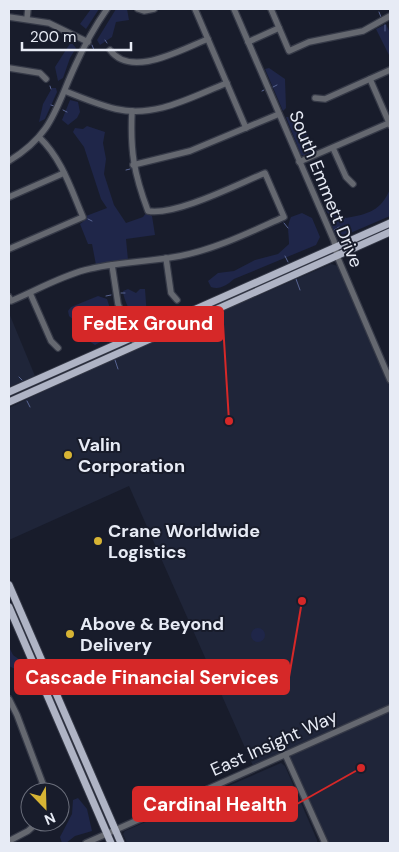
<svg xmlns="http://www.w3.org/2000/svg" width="399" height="852" font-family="'DM Sans',sans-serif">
  <rect width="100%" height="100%" fill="#181c2b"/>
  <g fill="#1f2539">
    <polygon points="331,264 338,266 390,387 390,843 325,843 286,754 254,768 129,486 9,540 9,408 83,372"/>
    <polygon points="9,313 35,376 9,387"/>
    <polygon points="281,763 285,766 317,840 317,843 127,843 123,834 125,831"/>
  </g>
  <g fill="#1f2649">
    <polygon points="91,9 99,9 86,29 80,24"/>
    <polygon points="116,9 127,9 129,20 116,22 112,37 100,45 97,40"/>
    <polygon points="386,24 390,33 390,57 376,29"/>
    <polygon points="71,42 76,48 70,58 63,78 58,81 55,67"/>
    <polygon points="269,68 285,79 286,108 283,111 265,69"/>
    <polygon points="52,88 56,88 57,92 45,119 39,122 43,104"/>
    <polygon points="70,100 78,102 80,112 77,118 68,125 62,120"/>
    <polygon points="286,117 290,117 295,124 304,129 317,151 305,156 301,155"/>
    <polygon points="87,126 105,132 103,143 106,159 104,174 114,205 126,223 143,217 146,213 152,216 155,235 126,239 128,260 96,265 92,244 88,244 80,224 85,220 86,216 107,208 101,199 84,147 73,132 75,128 83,129"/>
    <path d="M390,189V216L341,237L335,234L330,221L332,219L325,209L334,208L346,218C368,214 381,211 390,189Z"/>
    <path d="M302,213L312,218L320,237L316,245L234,279C227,285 220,290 211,287L208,281L218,273L234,271L255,260L278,254L289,244C289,232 286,228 291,217Z"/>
    <path d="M128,289L136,293L140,289H145L147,317L144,320L137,321C132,317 123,298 123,291Z"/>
    <polygon points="98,296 107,299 116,327 113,335 95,345 89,341 81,326 69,316 68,311 71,307"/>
    <circle cx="258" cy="635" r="7"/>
    <polygon points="9,647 13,655 24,663 28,678 25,679 21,672 9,666"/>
    <polygon points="78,798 87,809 92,831 75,836 66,843 62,843 60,837 72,814 73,800"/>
  </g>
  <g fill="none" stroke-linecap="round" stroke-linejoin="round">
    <g stroke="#586492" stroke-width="1">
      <polyline points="379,12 381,17"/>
      <polyline points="385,31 385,25"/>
      <polyline points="105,40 107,43"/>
      <polyline points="92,45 94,50"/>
      <polyline points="50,86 51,89"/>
      <polyline points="273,87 277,85"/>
      <polyline points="262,91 264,90"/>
      <polyline points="51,105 54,106"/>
      <polyline points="63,110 67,112"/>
      <polyline points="126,170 130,169"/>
      <polyline points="88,219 92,221"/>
      <polyline points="284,223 288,228"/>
      <polyline points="334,230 339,227"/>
      <polyline points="285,256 288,262"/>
      <polyline points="296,279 300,290"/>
      <polyline points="121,293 125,293"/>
      <polyline points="106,296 111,295"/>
      <polyline points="150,318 151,321"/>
      <polyline points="115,360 118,369"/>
      <polyline points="19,377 22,380"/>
      <polyline points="27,401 30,407"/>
    </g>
    <g stroke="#353947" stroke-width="8">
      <g id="minor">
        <polyline points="138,9 144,11 154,9"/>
        <polyline points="195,9 246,128"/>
        <polyline points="234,9 334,241 337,256 390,380"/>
        <polyline points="271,9 289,51 309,42 363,31 390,16"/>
        <polyline points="9,17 49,23 88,42"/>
        <polyline points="27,18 28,9"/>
        <polyline points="248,42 279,28"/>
        <path d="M110,50C131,79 182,49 208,39"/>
        <polyline points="9,68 40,73 46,79"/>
        <polyline points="370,79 390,125"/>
        <path d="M65,91C82,98 99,105 116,109C156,118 191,97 227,83"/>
        <polyline points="315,98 325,99 390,70"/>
        <polyline points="333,148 346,177 353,184"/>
        <path d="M9,161C53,134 55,109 75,66C84,46 95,26 107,9"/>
        <polyline points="299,162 389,123"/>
        <polyline points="133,165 190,151 279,114"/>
        <polyline points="9,197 64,173"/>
        <path d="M9,249L83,217C71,189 62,159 39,137"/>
        <polyline points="166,258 171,293 177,300"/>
        <polyline points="112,265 118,304 136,345"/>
        <polyline points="30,293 51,341 58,348"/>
        <path d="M9,297L11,301C35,291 59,277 85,270C116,262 149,262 180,256C216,249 250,232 284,217L265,173C238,184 176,216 148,211C134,174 130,151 132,111"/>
        <polyline points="9,699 17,715 46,792"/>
        <polyline points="285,754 325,843"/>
        <polyline points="9,841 28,831 38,822"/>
        <polyline points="86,843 390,708"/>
      </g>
    </g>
    <g stroke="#353947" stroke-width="9">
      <g id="major">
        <polyline points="9,392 390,223"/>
        <polyline points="9,402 390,232"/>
        <polyline points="9,585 121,843"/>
        <polyline points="9,607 111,843"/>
      </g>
    </g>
    <use href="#minor" stroke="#656870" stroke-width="5.5"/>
    <use href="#major" stroke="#afb4c5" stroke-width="7"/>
  </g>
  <g fill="#d7b434" stroke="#181c2b" stroke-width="2">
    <circle cx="68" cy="455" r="5"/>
    <circle cx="98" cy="541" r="5"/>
    <circle cx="70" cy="634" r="5"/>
  </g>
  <g text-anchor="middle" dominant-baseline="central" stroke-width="4" stroke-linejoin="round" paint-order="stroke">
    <g font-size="18" fill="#e7ebf5" stroke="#181c2b">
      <text transform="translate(326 189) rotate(68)">South Emmett Drive</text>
      <text transform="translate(274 743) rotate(-24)">East Insight Way</text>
    </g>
    <g font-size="18" font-weight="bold" fill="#e7ebf5" stroke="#181c2b" text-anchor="start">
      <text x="78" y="445">Valin<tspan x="78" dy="21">Corporation</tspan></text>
      <text x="108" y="531">Crane Worldwide<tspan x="108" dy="21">Logistics</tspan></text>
      <text x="80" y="624">Above &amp; Beyond<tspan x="80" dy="21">Delivery</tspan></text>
    </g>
  </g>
  <path fill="none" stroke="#d62828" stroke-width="2" d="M229 421L223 324M302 601L289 677M361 768L297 804"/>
  <g fill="#d62828" stroke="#181c2b" stroke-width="2">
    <circle cx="229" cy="421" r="5"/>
    <circle cx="302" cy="601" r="5"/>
    <circle cx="361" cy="768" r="5"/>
  </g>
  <g fill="#d62828" stroke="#d62828" stroke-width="2">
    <rect x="73" y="307" width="150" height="34" rx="5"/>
    <rect x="15" y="660" width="274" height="34" rx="5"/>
    <rect x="133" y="787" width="164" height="34" rx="5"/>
  </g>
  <g font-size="19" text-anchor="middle" font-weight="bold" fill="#fff">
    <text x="148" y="330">FedEx Ground</text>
    <text x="152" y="684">Cascade Financial Services</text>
    <text x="215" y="811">Cardinal Health</text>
  </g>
  <rect width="399" height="852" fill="none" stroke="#e7ebf5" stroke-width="20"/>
  <g transform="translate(45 807) rotate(157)"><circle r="24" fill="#181c2b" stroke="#6b6f7c"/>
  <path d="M0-4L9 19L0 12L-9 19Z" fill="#d7b434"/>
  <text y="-8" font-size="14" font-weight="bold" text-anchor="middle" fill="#e7ebf5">N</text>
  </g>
  <path d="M22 42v8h109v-8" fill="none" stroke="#e7ebf5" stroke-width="2.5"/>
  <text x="30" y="42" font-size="15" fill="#e7ebf5" stroke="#181c2b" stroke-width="4" paint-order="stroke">200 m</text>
</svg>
